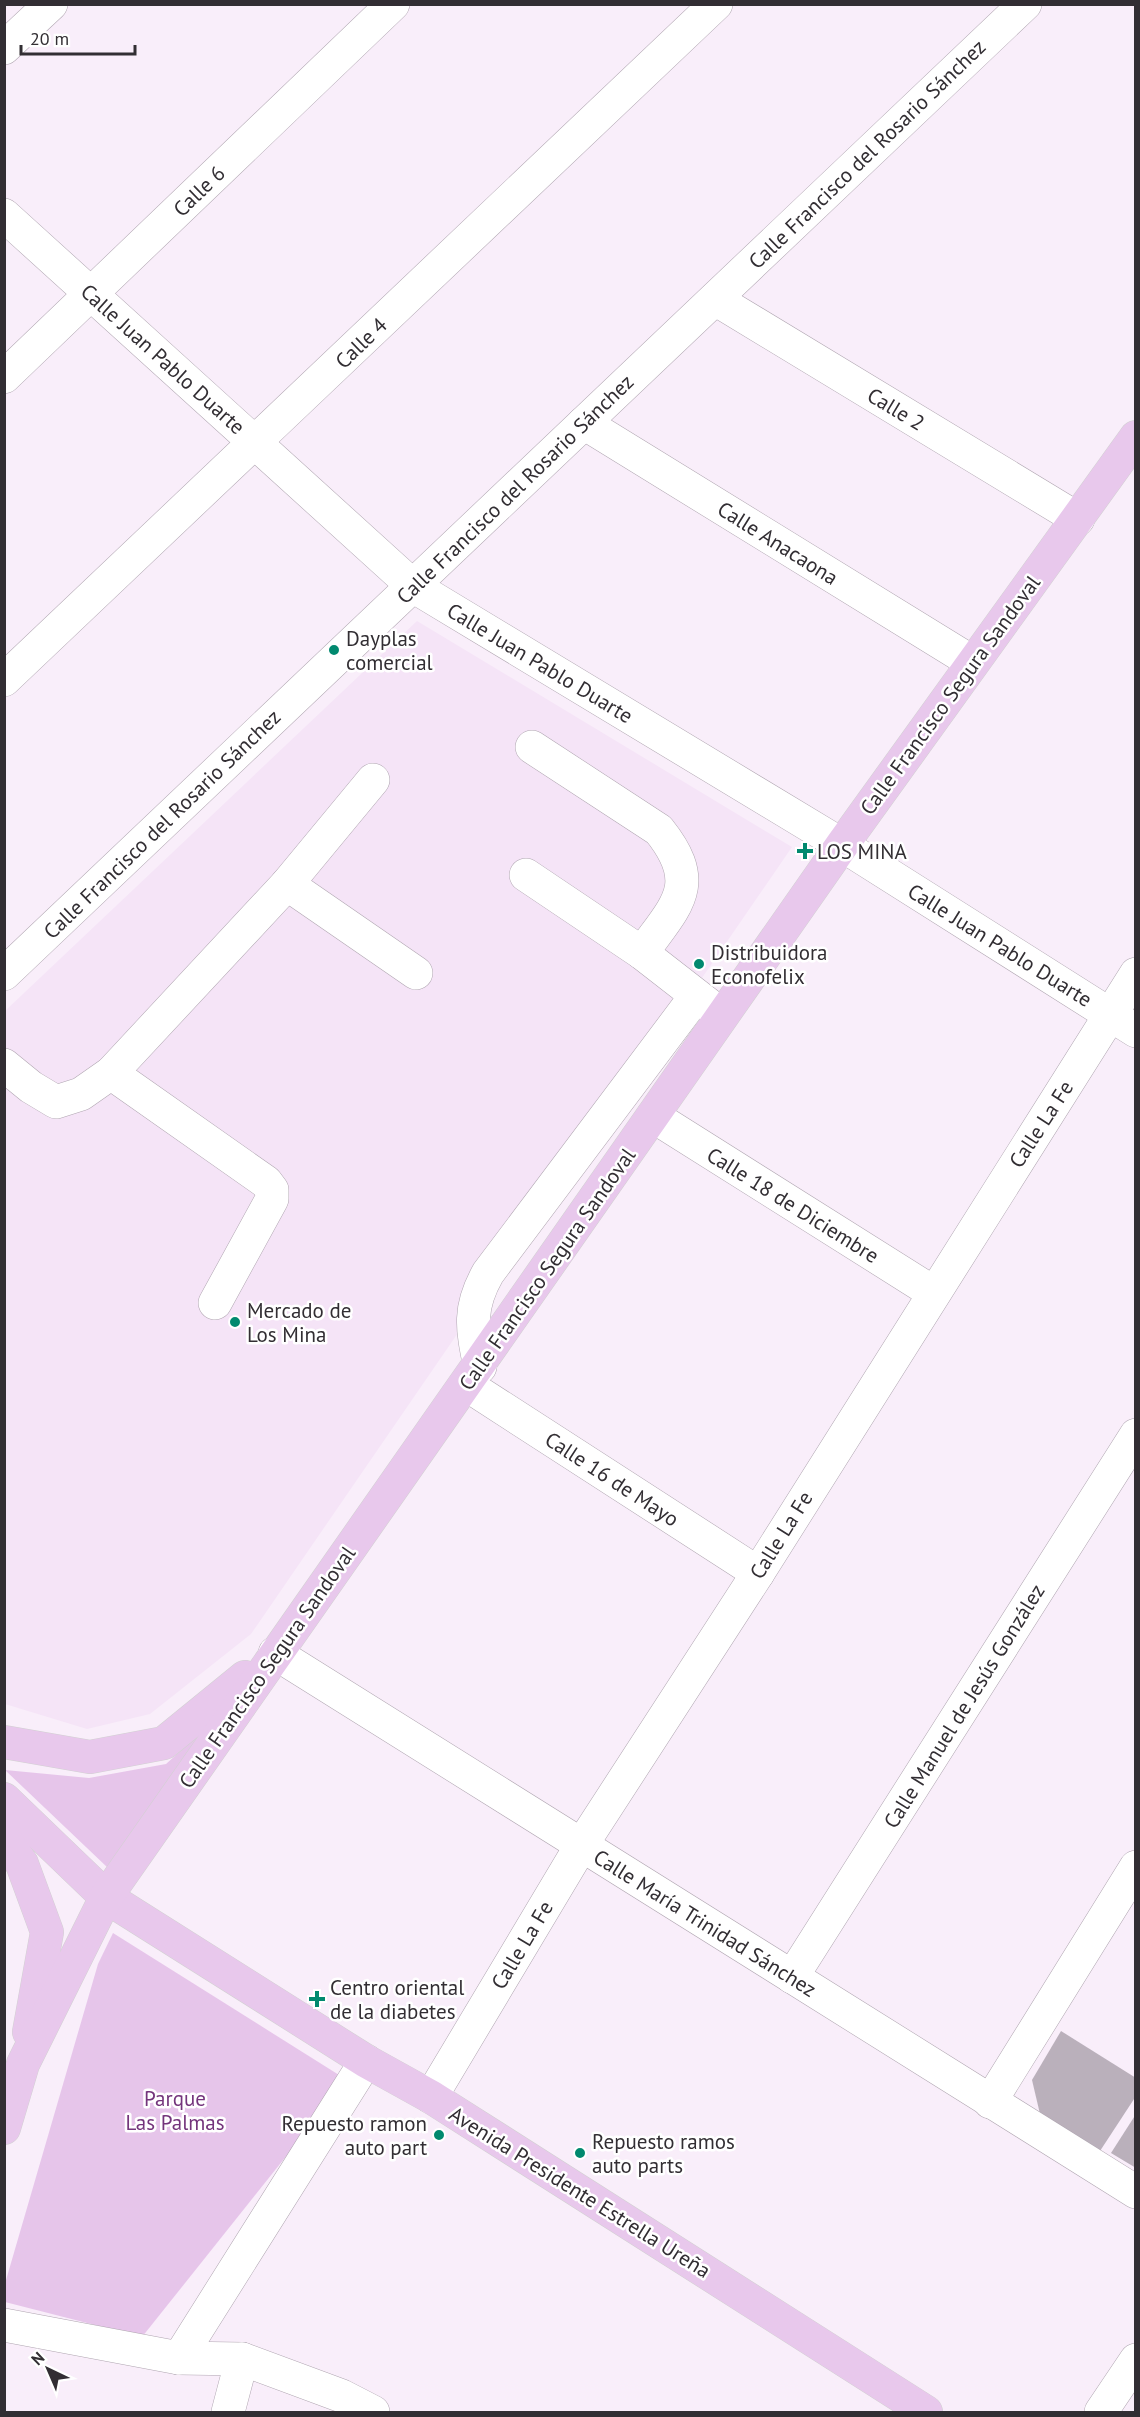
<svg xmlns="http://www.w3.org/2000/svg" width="1140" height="2417" font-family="'PT Sans',sans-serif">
  <rect width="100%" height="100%" fill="#f9eefa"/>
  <polygon fill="#f5e4f7" points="417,621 792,847 251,1634 150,1714 87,1729 5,1704 5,1011"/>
  <g fill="#e6c5ea">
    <polygon points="204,1730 107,1867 5,1770 89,1778 166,1764"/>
    <polygon points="113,1933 347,2080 142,2337 5,2302 4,2287 98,1964"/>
  </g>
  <g fill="#bab0bb">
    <polygon points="1061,2031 1136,2078 1136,2096 1100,2151 1040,2114 1032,2080"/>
    <polygon points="1136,2114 1136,2168 1111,2153"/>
  </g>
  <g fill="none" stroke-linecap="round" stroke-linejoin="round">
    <g stroke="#b0a6b1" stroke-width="34">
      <g id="minor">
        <polyline points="4,48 51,4"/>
        <polyline points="4,215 413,586 842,845 1136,1031"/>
        <polyline points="715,299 1078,519"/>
        <polyline points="4,377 393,4"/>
        <polyline points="584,423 972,662"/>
        <polyline points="4,680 716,4"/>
        <path d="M532,747L659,830C703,885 676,905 642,953"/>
        <polyline points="526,875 642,953 714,1009"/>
        <polyline points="287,884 416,973"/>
        <polyline points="4,974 1025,4"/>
        <polyline points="4,1065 31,1087 56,1102 81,1094 111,1073 287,884 373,780"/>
        <polyline points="111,1073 266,1182 272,1190 272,1199 215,1303"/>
        <polyline points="653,1116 934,1293"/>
        <path d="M480,1367C472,1328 468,1308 488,1273L696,996"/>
        <polyline points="467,1385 758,1573"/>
        <polyline points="275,1653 1136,2192"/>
        <polyline points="792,1977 1136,1435"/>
        <polyline points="431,2097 581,1846 758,1573 1136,974"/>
        <polyline points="990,2102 1136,1867"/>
        <polyline points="4,2325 179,2358 242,2359 342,2396 373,2412"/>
        <polyline points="179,2358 366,2061"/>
        <polyline points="228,2412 242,2359"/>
        <polyline points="1101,2412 1136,2360"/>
      </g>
    </g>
    <g stroke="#d2d1d2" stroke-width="34">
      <g id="major">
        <polyline points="4,1742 90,1757 164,1743 245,1677"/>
        <polyline points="4,1799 106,1897 366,2061 431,2097 926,2412"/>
        <polyline points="4,1838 22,1864 47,1932 29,2032"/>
        <polyline points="4,2128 23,2064 106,1897 842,845 1136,437"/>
      </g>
    </g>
    <use href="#minor" stroke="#fff" stroke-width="33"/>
    <use href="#major" stroke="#e8c8ec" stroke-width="33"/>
  </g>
  <g fill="#01896f" stroke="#fff" stroke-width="2">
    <circle cx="334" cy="650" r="6"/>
    <path d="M802 842h6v6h6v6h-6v6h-6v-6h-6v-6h6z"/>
    <circle cx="699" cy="964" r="6"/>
    <circle cx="235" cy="1322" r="6"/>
    <path d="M314 1990h6v6h6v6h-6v6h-6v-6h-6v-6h6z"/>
    <circle cx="439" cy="2135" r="6"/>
    <circle cx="580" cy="2153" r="6"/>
  </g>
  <g text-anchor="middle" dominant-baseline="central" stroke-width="5" stroke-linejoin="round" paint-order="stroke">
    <g font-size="21" fill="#322e33" stroke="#fff">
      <text transform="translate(867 154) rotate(-44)">Calle Francisco del Rosario Sánchez</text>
      <text transform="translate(199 191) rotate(-44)">Calle 6</text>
      <text transform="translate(361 343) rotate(-44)">Calle 4</text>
      <text transform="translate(163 359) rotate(42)">Calle Juan Pablo Duarte</text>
      <text transform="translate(896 409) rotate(31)">Calle 2</text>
      <text transform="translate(515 489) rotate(-44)">Calle Francisco del Rosario Sánchez</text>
      <text transform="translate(778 543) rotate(32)">Calle Anacaona</text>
      <text transform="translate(540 663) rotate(31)">Calle Juan Pablo Duarte</text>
      <text transform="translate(950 695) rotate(-54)">Calle Francisco Segura Sandoval</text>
      <text transform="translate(162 824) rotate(-44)">Calle Francisco del Rosario Sánchez</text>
      <text transform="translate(1000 945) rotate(32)">Calle Juan Pablo Duarte</text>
      <text transform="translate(1041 1124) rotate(-57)">Calle La Fe</text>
      <text transform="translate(793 1205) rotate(32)">Calle 18 de Diciembre</text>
      <text transform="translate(547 1269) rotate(-55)">Calle Francisco Segura Sandoval</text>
      <text transform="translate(612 1479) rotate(33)">Calle 16 de Mayo</text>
      <text transform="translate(781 1535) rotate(-58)">Calle La Fe</text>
      <text transform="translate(267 1667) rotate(-55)">Calle Francisco Segura Sandoval</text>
      <text transform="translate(964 1706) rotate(-58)">Calle Manuel de Jesús González</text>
      <text transform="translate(705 1923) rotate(32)">Calle María Trinidad Sánchez</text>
      <text transform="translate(522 1945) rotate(-59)">Calle La Fe</text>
      <text transform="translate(580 2192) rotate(32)">Avenida Presidente Estrella Ureña</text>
    </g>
    <g font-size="21" fill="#322e33" stroke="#fff" text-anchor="start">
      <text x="346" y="638">Dayplas<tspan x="346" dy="24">comercial</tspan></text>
      <text x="817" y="851">LOS MINA</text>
      <text x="711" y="952">Distribuidora<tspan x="711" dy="24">Econofelix</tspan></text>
      <text x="247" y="1310">Mercado de<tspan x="247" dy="24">Los Mina</tspan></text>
      <text x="330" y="1987">Centro oriental<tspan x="330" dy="24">de la diabetes</tspan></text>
      <text x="427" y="2123" text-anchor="end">Repuesto ramon<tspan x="427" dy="24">auto part</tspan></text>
      <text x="592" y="2141">Repuesto ramos<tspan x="592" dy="24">auto parts</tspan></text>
    </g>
    <g font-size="21" fill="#74357c" stroke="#fff">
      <text x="175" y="2098">Parque<tspan x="175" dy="24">Las Palmas</tspan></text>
    </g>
  </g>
  <rect width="1140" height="2417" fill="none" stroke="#322e33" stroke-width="12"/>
  <g transform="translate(48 2369) rotate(316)" stroke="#ffffff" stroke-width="4.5" paint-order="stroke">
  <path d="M0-4.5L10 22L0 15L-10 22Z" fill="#322e33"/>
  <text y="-9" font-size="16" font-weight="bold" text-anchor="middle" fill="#322e33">N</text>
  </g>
  <path d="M21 45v9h114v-9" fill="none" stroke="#322e33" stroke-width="3"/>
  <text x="30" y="45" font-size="18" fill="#322e33" stroke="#ffffff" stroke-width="4.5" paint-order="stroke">20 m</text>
</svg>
